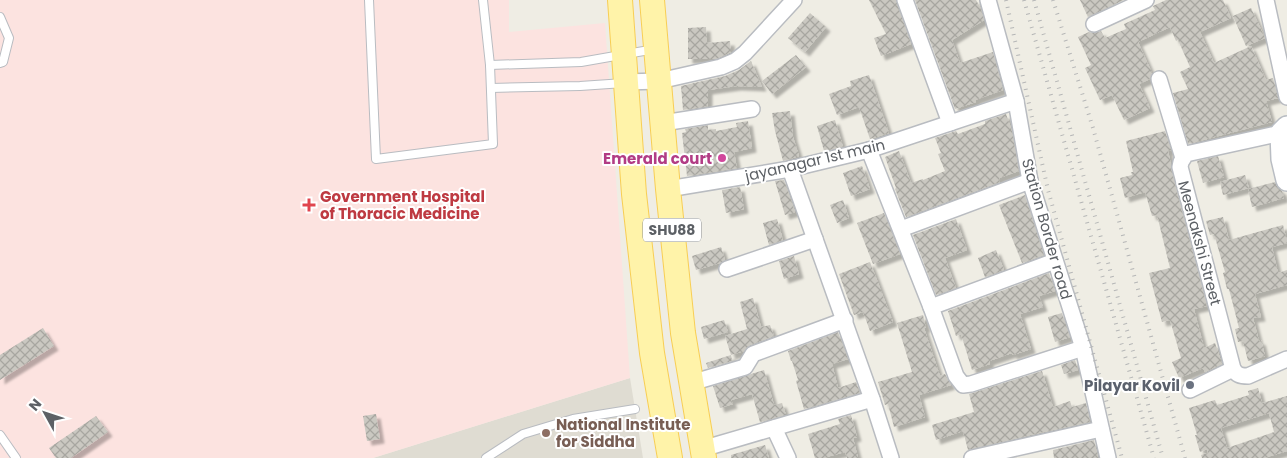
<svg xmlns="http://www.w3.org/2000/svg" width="1287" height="458" font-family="Poppins,sans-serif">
  <defs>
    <pattern id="building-cross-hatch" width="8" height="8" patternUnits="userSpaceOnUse" patternTransform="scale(1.25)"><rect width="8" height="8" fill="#cac8c1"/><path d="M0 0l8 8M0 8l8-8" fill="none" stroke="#a7a6a0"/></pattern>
    <filter id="shadow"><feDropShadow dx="4.5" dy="4.5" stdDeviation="1" flood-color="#0004"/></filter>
  </defs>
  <rect width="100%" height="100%" fill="#efede4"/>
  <polygon fill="#dfdcd2" points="630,378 643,458 373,458"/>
  <polygon fill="#fce3e0" points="0,0 509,0 509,32 605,23 630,378 373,458 0,458"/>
  <g fill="url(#building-cross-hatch)" fill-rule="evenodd" filter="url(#shadow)">
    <polygon points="869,0 896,0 911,44 881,56 874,38 886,34"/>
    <polygon points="915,0 976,0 980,7 984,20 952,40 960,63 993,52 1003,90 975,100 976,102 955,109"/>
    <polygon points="1080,0 1124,0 1088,17"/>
    <polygon points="1166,0 1223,0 1231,18 1200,32 1214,63 1251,46 1266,80 1273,78 1278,98 1266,101 1272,122 1188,144 1173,93 1188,89 1180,72 1190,67 1178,40 1176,41 1170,27 1138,42 1152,73 1150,79 1139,84 1150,108 1124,120 1112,95 1100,100 1085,68 1091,65 1078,37 1089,32 1094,33 1101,31 1105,38 1126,29 1124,24 1155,10 1153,6"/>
    <polygon points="1251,8 1265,38 1246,46 1233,16"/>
    <polygon points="810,13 826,27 805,52 788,38"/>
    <polygon points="706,27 707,43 730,41 731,52 716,59 688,59 688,28"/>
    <polygon points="796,55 806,67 772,94 762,81"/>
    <polygon points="751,61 762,87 737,86 708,90 708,106 683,110 681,86 725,76 739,70"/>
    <polygon points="869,75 889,133 870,139 859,107 837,115 829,94 851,86 850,81"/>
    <polygon points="790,111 793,137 799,156 783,161 775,131 772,113"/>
    <polygon points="1006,114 1012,131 1019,171 999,178 1000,182 906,217 895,189 896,188 885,157 899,151 911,183 923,179 923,180 945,171 938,154 941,153 935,138 956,131 958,134 985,124 985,121"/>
    <polygon points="835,120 843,147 824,151 817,126"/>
    <polygon points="748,121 752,148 734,152 737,168 687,176 682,133 686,132 685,129 708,125 708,130 716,129 716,131 737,127 736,123"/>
    <polygon points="1165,131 1171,150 1168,151 1171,164 1171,169 1207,306 1194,309 1204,348 1215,343 1222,364 1205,372 1203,368 1179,378 1172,362 1181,358 1170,320 1162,322 1149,273 1170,268 1157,215 1152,216 1145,192 1125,198 1120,178 1132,175 1131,172 1133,172 1126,141"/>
    <polygon points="1218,156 1224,177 1203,183 1197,161"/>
    <polygon points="862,166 870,189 851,196 843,173"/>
    <polygon points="1245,175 1249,188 1223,195 1220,182"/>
    <polygon points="784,180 795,212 785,215 775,181"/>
    <polygon points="1275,182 1278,188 1282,191 1284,198 1252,207 1248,189"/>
    <polygon points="740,187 744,209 726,213 722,190"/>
    <polygon points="1025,195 1044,255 1022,263 999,205"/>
    <polygon points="843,200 849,218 837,223 830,205"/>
    <polygon points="884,213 900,254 873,264 857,223"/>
    <polygon points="1223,217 1229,240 1283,225 1287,241 1287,243 1272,247 1278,273 1287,270 1287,285 1255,294 1261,317 1253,318 1259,341 1261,340 1265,356 1248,361 1243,341 1238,342 1235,329 1239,328 1229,289 1227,289 1223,273 1225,272 1214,234 1210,235 1206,221"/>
    <polygon points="777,219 783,240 769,245 763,223"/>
    <polygon points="956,219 967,250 945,258 956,288 936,295 913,235"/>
    <polygon points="721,247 725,260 720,263 696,270 692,256"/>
    <polygon points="996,250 1004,270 985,277 978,258"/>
    <polygon points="794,256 799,274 784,279 779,261"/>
    <polygon points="870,262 893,322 870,331 863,312 854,315 839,274"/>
    <polygon points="1049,273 1055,291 1039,296 1043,307 1020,314 1031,349 1013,355 1012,353 989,361 990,364 972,370 961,334 956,336 948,311"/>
    <polygon points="753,298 761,327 770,325 774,336 750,345 744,351 731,355 725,336 747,329 740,302"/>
    <polygon points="1062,313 1070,337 1055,342 1048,317"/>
    <polygon points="923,315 926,328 924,328 940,376 945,374 951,385 919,395 925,417 894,427 888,404 885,405 878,382 912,372 897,323"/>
    <polygon points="724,320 728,332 704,339 701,327"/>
    <polygon points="43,328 54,346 0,380 0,355"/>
    <polygon points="838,332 848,359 832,364 838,388 856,382 860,393 804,409 796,381 798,380 792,361 791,361 788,351"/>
    <polygon points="731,355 732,361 708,368 706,363"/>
    <polygon points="1075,360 1078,370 1064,374 1061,365"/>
    <polygon points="764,370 774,405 782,403 786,415 760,422 752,394 731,400 733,404 720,408 713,386"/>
    <polygon points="1042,371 1053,407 1070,401 1072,407 1086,403 1090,422 1030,435 968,450 963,431 936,440 932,425 974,412 969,394"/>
    <path d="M1258,388L1262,403L1287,396V451L1264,458H1202L1201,455L1208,453L1207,449L1200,452L1195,435H1197L1189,408L1215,400L1217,405L1249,395L1248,391ZM1269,413L1274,432L1227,448L1221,428Z"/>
    <polygon points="376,414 380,439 367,441 363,416"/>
    <polygon points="851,415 857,437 853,438 858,458 847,458 845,452 823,458 815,458 808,434 840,424 838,419"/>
    <polygon points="96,416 108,432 71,458 56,458 49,448"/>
    <polygon points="1094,440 1098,458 1054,458 1053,450"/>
    <polygon points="765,445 769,458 731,458 731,455"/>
  </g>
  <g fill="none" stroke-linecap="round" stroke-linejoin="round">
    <g stroke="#b9bcc1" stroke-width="10">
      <g id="lane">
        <polyline points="369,0 376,159 493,144 490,65 483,0"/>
        <polyline points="0,17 9,38 3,62 0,63"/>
        <polyline points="490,65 581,62 655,49"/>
        <polyline points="491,88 580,86 624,83"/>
        <polyline points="0,435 16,458"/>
        <polyline points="486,458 523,434 573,419 635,409"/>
      </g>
    </g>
    <g stroke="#b9bcc1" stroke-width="18">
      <g id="street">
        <polyline points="905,0 950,123"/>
        <polyline points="988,0 1016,101 1030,181 1083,348 1108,458"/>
        <polyline points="1266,0 1287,97"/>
        <polyline points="1094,24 1146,0"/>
        <polyline points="1159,79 1183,158"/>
        <polyline points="625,82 659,81 721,67 735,61 745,53 794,0"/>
        <polyline points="663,123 752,109"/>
        <path d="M1281,133L1186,154L1181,162L1180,167L1233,369C1237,375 1240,376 1248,376L1287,359"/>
        <polyline points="869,150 931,307 956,376 963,385 971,384 1083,348"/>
        <polyline points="790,169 872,399 891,458"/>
        <polyline points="668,189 790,169 869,150 1016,101"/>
        <polyline points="901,229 1030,181"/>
        <polyline points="727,269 815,239"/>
        <polyline points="931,307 1055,261"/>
        <polyline points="691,383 745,367 753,354 845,320"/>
        <polyline points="1190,390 1233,369"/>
        <polyline points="774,428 788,458"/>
        <polyline points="702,449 872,399"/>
        <polyline points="972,458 1101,429"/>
      </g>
    </g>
    <g stroke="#b9bdc3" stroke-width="24">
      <polyline id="secondary" points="1287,127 1281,133 1282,159 1287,180"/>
    </g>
    <g stroke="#f8ce54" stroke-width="26">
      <g id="primary">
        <polyline points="620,0 634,194 652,353 670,458"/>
        <polyline points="652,0 668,189 683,333 704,458"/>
      </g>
    </g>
    <use href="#lane" stroke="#fff" stroke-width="8"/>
    <use href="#street" stroke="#fff" stroke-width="15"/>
    <use href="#secondary" stroke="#fff" stroke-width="21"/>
    <use href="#primary" stroke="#fff3a9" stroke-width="24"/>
    <g stroke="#b5b6b6" stroke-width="4" stroke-dasharray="1 6" stroke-linecap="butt">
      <polyline points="1006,0 1048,190 1122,458"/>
      <polyline points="1024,0 1154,458"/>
      <polyline points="1034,0 1163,458"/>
      <polyline points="1053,0 1093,128 1185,458"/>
    </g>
  </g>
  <circle fill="#d1479c" stroke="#fff" stroke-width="2" cx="722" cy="158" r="5"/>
  <path fill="#e0444e" stroke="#fff" stroke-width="2" d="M306.5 197.5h5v5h5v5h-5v5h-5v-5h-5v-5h5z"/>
  <circle fill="#6b7280" stroke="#fff" stroke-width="2" cx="1190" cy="385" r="5"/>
  <circle fill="#8d6e63" stroke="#fff" stroke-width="2" cx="546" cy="433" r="5"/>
  <g text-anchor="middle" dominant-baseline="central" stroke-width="4" stroke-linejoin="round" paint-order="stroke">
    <rect fill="#fff" stroke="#8d9093" stroke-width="1" x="643" y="218.5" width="58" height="23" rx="4"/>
    <g font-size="14" font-weight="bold" fill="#5c6065">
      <text x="672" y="230">SHU88</text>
    </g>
    <g font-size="15" font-weight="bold" fill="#b23c85" stroke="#fff" text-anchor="end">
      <text x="712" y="158">Emerald court</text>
    </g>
    <g font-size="15" fill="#5c6065" stroke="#fff">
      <text transform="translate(815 160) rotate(-13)">jayanagar 1st main</text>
      <text transform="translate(1047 229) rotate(74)">Station Border road</text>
      <text transform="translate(1200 243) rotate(75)">Meenakshi Street</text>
    </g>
    <g font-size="15" font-weight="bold" fill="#be3a42" stroke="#fff" text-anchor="start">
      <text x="320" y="196">Government Hospital<tspan x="320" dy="17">of Thoracic Medicine</tspan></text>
    </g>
    <g font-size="15" font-weight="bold" fill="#5b616d" stroke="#fff" text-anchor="end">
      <text x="1180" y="385">Pilayar Kovil</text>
    </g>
    <g font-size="15" font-weight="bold" fill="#785e54" stroke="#fff" text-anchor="start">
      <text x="556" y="424">National Institute<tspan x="556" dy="17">for Siddha</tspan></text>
    </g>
  </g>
  <g transform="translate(45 413) rotate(310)" stroke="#ffffff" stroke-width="4" paint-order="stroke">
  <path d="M0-4L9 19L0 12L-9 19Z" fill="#5c6065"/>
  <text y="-8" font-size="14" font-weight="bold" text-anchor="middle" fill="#5c6065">N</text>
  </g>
</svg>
